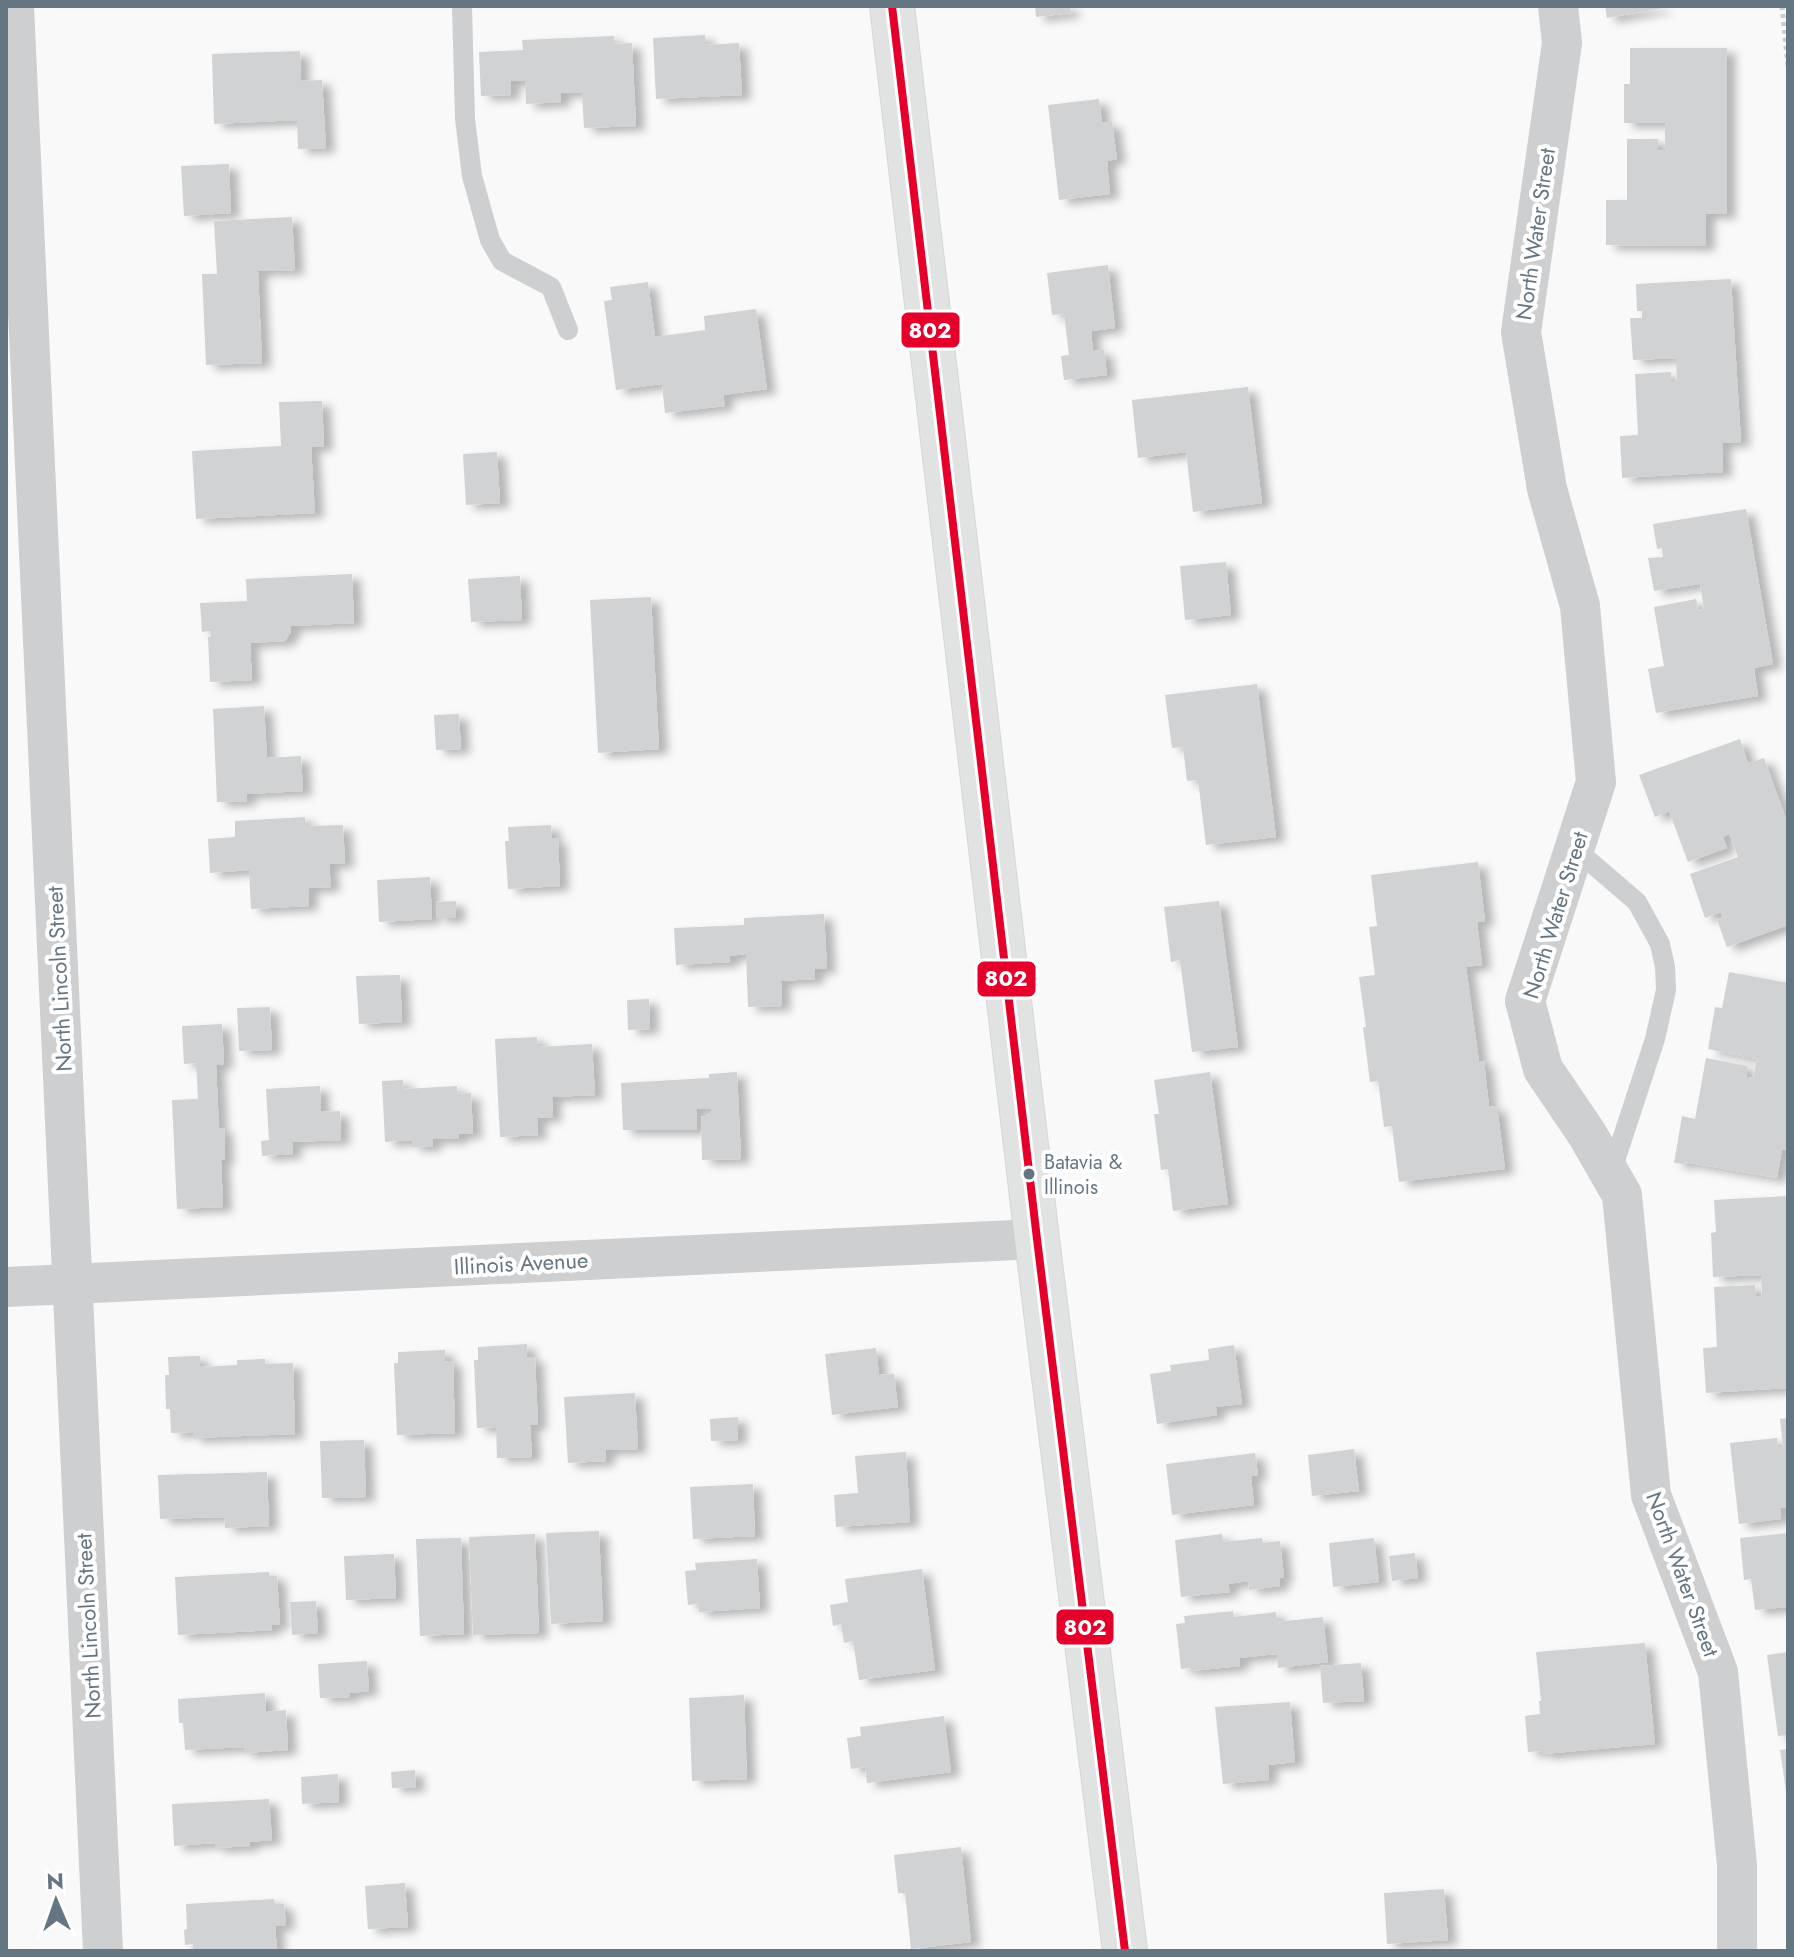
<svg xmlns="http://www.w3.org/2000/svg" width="1794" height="1957" font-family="Jost,sans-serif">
  <defs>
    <filter id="shadow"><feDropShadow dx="9" dy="5" stdDeviation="4" flood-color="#0004"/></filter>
  </defs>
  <rect width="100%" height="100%" fill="#f9f9f9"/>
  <g fill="#d0d2d3" filter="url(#shadow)">
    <polygon points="1035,6 1070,6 1071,13 1036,17"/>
    <polygon points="1605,6 1663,6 1663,8 1607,18"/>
    <polygon points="705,35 705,45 739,43 742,95 656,99 653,38"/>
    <polygon points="614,36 614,44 632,43 636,126 584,128 582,92 561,93 561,102 526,104 525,81 511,81 511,95 481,96 479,52 523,50 522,40"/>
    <polygon points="1630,48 1727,48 1727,214 1706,214 1706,246 1606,245 1606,200 1627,200 1627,139 1658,139 1658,150 1665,150 1665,123 1624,123 1624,84 1630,84"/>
    <polygon points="300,51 301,81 322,80 326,148 298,149 297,120 214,124 212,54"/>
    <polygon points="1099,99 1102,123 1112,122 1117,159 1107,161 1110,194 1059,200 1048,105"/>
    <polygon points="229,164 231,213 184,216 181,166"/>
    <polygon points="292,217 295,270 258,271 262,363 206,365 202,274 217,274 214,221"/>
    <polygon points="1108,265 1115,328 1091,331 1093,351 1104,350 1107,375 1064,380 1061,356 1069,355 1064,314 1052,315 1047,273"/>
    <polygon points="1731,279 1741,442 1722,443 1723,472 1622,478 1620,436 1638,435 1635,374 1671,372 1671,381 1677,381 1676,358 1633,360 1630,318 1642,318 1642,311 1637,311 1636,284"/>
    <polygon points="648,282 655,337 705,330 704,316 756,309 767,389 723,395 725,406 665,413 662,384 616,390 604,301 612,300 610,287"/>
    <polygon points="1248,387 1262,503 1193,512 1186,452 1138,458 1132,400"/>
    <polygon points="322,401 324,446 311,447 315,513 196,519 192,451 281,446 279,402"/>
    <polygon points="497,452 500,503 466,505 463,454"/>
    <polygon points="1746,509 1773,664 1754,668 1758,696 1656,713 1648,669 1664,666 1654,607 1696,599 1698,610 1704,609 1700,584 1654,591 1648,558 1663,557 1662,548 1657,549 1653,524"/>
    <polygon points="1226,562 1231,615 1185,620 1180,566"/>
    <polygon points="352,574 354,623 291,626 291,632 285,641 250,643 252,680 210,682 208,637 211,637 210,631 202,632 200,603 247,601 246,579"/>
    <polygon points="520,576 522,620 471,622 468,579"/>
    <polygon points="651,597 659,749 598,753 590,600"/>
    <polygon points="1257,684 1276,837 1206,845 1198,780 1187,781 1183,747 1172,748 1165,695"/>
    <polygon points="264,706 267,758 301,756 303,791 247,794 247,801 217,802 213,709"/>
    <polygon points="459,714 461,749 436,750 434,715"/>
    <polygon points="1740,739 1748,763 1764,758 1788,824 1788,925 1727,947 1717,920 1723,918 1721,912 1705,918 1690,874 1738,857 1729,834 1723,837 1727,848 1688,862 1669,811 1655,817 1639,775"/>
    <polygon points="305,817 306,826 343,825 345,863 329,864 331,887 309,888 309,906 251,909 249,870 210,873 208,839 235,837 235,821"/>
    <polygon points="551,825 552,839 558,838 560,886 508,889 505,841 509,841 508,827"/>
    <polygon points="1478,862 1485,921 1477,922 1482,965 1466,967 1479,1061 1484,1061 1489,1107 1497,1106 1505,1169 1399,1182 1392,1126 1384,1127 1378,1081 1370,1082 1363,1027 1366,1027 1359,977 1375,975 1369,927 1377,926 1371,875"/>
    <polygon points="430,877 432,919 379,922 377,880"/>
    <polygon points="456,901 456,918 437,918 436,902"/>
    <polygon points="1219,901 1238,1047 1192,1052 1180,960 1171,962 1164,907"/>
    <polygon points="824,914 827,969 815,969 815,979 781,981 782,1006 748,1007 746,954 730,956 730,962 676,965 674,928 744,925 744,918"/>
    <polygon points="1729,972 1788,983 1788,1151 1782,1149 1777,1178 1684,1162 1684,1164 1674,1163 1682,1116 1695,1119 1706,1058 1747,1066 1746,1077 1753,1078 1757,1059 1708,1049 1715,1007 1722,1008"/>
    <polygon points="400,975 402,1022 359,1024 356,976"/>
    <polygon points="649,999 650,1029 628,1030 627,1000"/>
    <polygon points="270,1007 272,1050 239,1051 237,1008"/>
    <polygon points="222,1024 224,1064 216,1065 219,1129 224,1128 225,1160 221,1160 223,1207 177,1209 172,1100 198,1099 196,1063 184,1064 182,1026"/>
    <polygon points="537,1037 538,1047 592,1044 595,1095 552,1097 553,1117 537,1118 538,1135 500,1137 495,1039"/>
    <polygon points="737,1072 741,1159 702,1160 701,1117 711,1115 711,1109 696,1109 697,1130 623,1130 621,1083 709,1078 709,1074"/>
    <polygon points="1210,1072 1228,1204 1173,1211 1168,1169 1161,1170 1154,1114 1159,1114 1154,1080"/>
    <polygon points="403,1080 404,1089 457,1086 457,1094 471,1093 473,1134 459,1134 459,1139 432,1139 433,1146 412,1147 412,1140 385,1142 382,1081"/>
    <polygon points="320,1086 321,1112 340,1111 341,1140 292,1142 293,1154 262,1156 261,1141 269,1140 266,1089"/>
    <polygon points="1788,1196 1788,1388 1706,1393 1703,1348 1717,1347 1714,1287 1755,1285 1756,1297 1762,1296 1761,1275 1713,1277 1711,1233 1716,1232 1714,1200"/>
    <polygon points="527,1344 527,1357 535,1357 538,1425 530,1425 532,1457 497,1458 496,1427 477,1428 474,1360 478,1360 478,1347"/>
    <polygon points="1234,1345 1242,1404 1216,1407 1217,1415 1157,1424 1150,1374 1171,1371 1170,1365 1209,1360 1208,1349"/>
    <polygon points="876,1348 879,1375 894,1374 898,1407 832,1415 825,1354"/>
    <polygon points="445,1350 445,1361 453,1361 455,1433 397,1435 394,1363 398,1363 398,1352"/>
    <polygon points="200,1356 200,1367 237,1365 237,1360 265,1359 265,1364 293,1363 295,1434 193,1438 193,1432 171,1433 170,1409 166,1409 165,1375 169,1375 168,1357"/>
    <polygon points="635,1393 638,1449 606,1450 606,1461 568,1463 564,1397"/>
    <polygon points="738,1417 738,1440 711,1441 710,1419"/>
    <polygon points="1788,1418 1788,1507 1780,1508 1781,1519 1739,1524 1730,1443 1777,1438 1778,1448 1783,1447 1780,1419"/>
    <polygon points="364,1440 366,1497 322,1498 320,1441"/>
    <polygon points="1354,1449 1359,1491 1312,1496 1308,1455"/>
    <polygon points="906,1452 910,1522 836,1527 834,1495 858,1493 855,1456"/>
    <polygon points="1255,1453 1258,1475 1251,1476 1254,1505 1172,1515 1166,1464"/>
    <polygon points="267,1472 269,1526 225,1528 224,1517 160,1519 158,1475"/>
    <polygon points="753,1484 755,1536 693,1539 690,1487"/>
    <polygon points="599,1531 603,1621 551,1624 546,1533"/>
    <polygon points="1788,1533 1788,1607 1755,1610 1751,1579 1744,1580 1740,1538"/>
    <polygon points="535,1534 539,1633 473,1635 469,1537"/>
    <polygon points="1222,1534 1223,1542 1262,1538 1263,1543 1280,1541 1284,1577 1279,1578 1280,1586 1249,1590 1248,1581 1228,1584 1230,1592 1181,1597 1175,1540"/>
    <polygon points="461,1538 464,1634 420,1636 416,1539"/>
    <polygon points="1374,1538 1379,1582 1333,1587 1329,1543"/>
    <polygon points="1415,1553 1418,1578 1392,1581 1389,1556"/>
    <polygon points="394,1554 396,1598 346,1600 344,1556"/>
    <polygon points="757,1559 760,1608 699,1612 698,1604 688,1605 685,1571 696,1570 695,1563"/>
    <polygon points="922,1569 935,1670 859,1680 853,1641 844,1643 841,1624 833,1626 830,1605 848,1602 845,1579"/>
    <polygon points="269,1572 269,1576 277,1576 280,1624 271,1625 272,1630 178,1635 175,1577"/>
    <polygon points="316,1601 318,1633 292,1635 290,1602"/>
    <polygon points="1233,1611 1234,1617 1276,1612 1277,1622 1323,1617 1328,1662 1278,1668 1277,1654 1239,1658 1240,1666 1191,1671 1190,1668 1181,1669 1176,1624 1185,1623 1184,1616"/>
    <polygon points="1645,1643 1655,1744 1543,1754 1542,1751 1528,1752 1525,1716 1540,1714 1539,1701 1541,1701 1536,1652"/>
    <polygon points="1788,1652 1788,1735 1778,1736 1767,1655"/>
    <polygon points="367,1661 369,1691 350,1693 350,1697 320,1698 318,1664"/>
    <polygon points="1361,1663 1364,1701 1323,1703 1320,1666"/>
    <polygon points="265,1693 266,1712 286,1710 288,1750 244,1753 244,1747 185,1750 183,1723 179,1723 178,1699"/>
    <polygon points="744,1695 747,1779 692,1781 689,1698"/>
    <polygon points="1290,1702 1295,1762 1268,1765 1269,1780 1223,1784 1215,1707"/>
    <polygon points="944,1716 951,1772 867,1783 865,1767 851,1769 847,1738 861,1736 860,1727"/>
    <polygon points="1788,1749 1788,1791 1786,1791 1780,1750"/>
    <polygon points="415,1770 416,1787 392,1788 391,1772"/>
    <polygon points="338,1774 339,1802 302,1804 301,1777"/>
    <polygon points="269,1799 272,1840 250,1842 250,1846 215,1848 215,1843 174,1846 172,1804"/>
    <polygon points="961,1847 971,1942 911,1949 905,1893 898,1893 894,1855"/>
    <polygon points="405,1883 408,1927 368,1929 365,1886"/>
    <polygon points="1444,1889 1448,1940 1387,1944 1384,1893"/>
    <polygon points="274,1899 275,1904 284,1904 286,1925 275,1926 277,1950 193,1951 193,1944 185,1945 184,1930 187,1929 186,1904"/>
  </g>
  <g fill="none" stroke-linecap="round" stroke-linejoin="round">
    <g stroke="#d5d6d7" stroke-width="46">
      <polyline id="primary" points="892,6 1037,1239 1125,1951"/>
    </g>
    <polyline stroke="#cbcccd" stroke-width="5" stroke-dasharray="4 4" stroke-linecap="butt" points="1782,6 1788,66"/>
    <g stroke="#cecfd0" stroke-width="20">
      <polyline points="462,6 465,119 472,176 490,240 502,261 551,287 568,330"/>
      <polyline points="1574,848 1637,902 1660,944 1665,967 1666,990 1655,1039 1611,1173"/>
    </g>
    <g stroke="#cecfd0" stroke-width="40">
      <polyline points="14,6 103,1951"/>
      <polyline points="1558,6 1562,43 1521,332 1547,489 1580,606 1596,782 1525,1001 1543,1069 1587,1134 1622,1195 1651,1495 1718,1672 1737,1865 1737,1951"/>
      <polyline points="6,1287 1037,1239"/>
    </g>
    <use href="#primary" stroke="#e1e2e2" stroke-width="44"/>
    <g stroke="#fff" stroke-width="14">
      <polyline id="bus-1" points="892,6 1037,1239 1125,1951"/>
    </g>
    <use href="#bus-1" stroke="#e4002b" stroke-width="8"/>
  </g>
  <circle fill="#657683" stroke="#fff" stroke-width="3" cx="1029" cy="1174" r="7"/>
  <g text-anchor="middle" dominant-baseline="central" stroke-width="8" stroke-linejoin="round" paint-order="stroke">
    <g font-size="20" fill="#657683" stroke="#fff" text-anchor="start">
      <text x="1044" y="1162">Batavia &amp;<tspan x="1044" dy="25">Illinois</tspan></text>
    </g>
    <g font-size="22" fill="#657683" stroke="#fff">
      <text transform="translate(1535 234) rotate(-82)">North Water Street</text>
      <text transform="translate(1555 915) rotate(-73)">North Water Street</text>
      <text transform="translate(59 979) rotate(-93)">North Lincoln Street</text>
      <text transform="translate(521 1263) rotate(-3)">Illinois Avenue</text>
      <text transform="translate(1683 1574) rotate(70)">North Water Street</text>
      <text transform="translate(88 1626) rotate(-93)">North Lincoln Street</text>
    </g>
  </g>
  <g stroke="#fff" stroke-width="3">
    <rect x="900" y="311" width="61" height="38" rx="8" fill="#e4002b"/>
    <rect x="976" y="960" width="61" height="38" rx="8" fill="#e4002b"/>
    <rect x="1055" y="1608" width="60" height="38" rx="8" fill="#e4002b"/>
  </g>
  <g font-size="22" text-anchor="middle" font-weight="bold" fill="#fff">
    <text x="930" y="338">802</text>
    <text x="1006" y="986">802</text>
    <text x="1085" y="1635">802</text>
  </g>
  <rect width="1794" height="1957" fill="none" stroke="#657683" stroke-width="16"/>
  <g transform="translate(56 1901) rotate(358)" stroke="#ffffff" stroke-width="6" paint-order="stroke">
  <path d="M0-6L14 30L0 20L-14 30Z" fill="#657683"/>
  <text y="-12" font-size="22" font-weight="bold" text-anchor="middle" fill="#657683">N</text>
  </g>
</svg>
